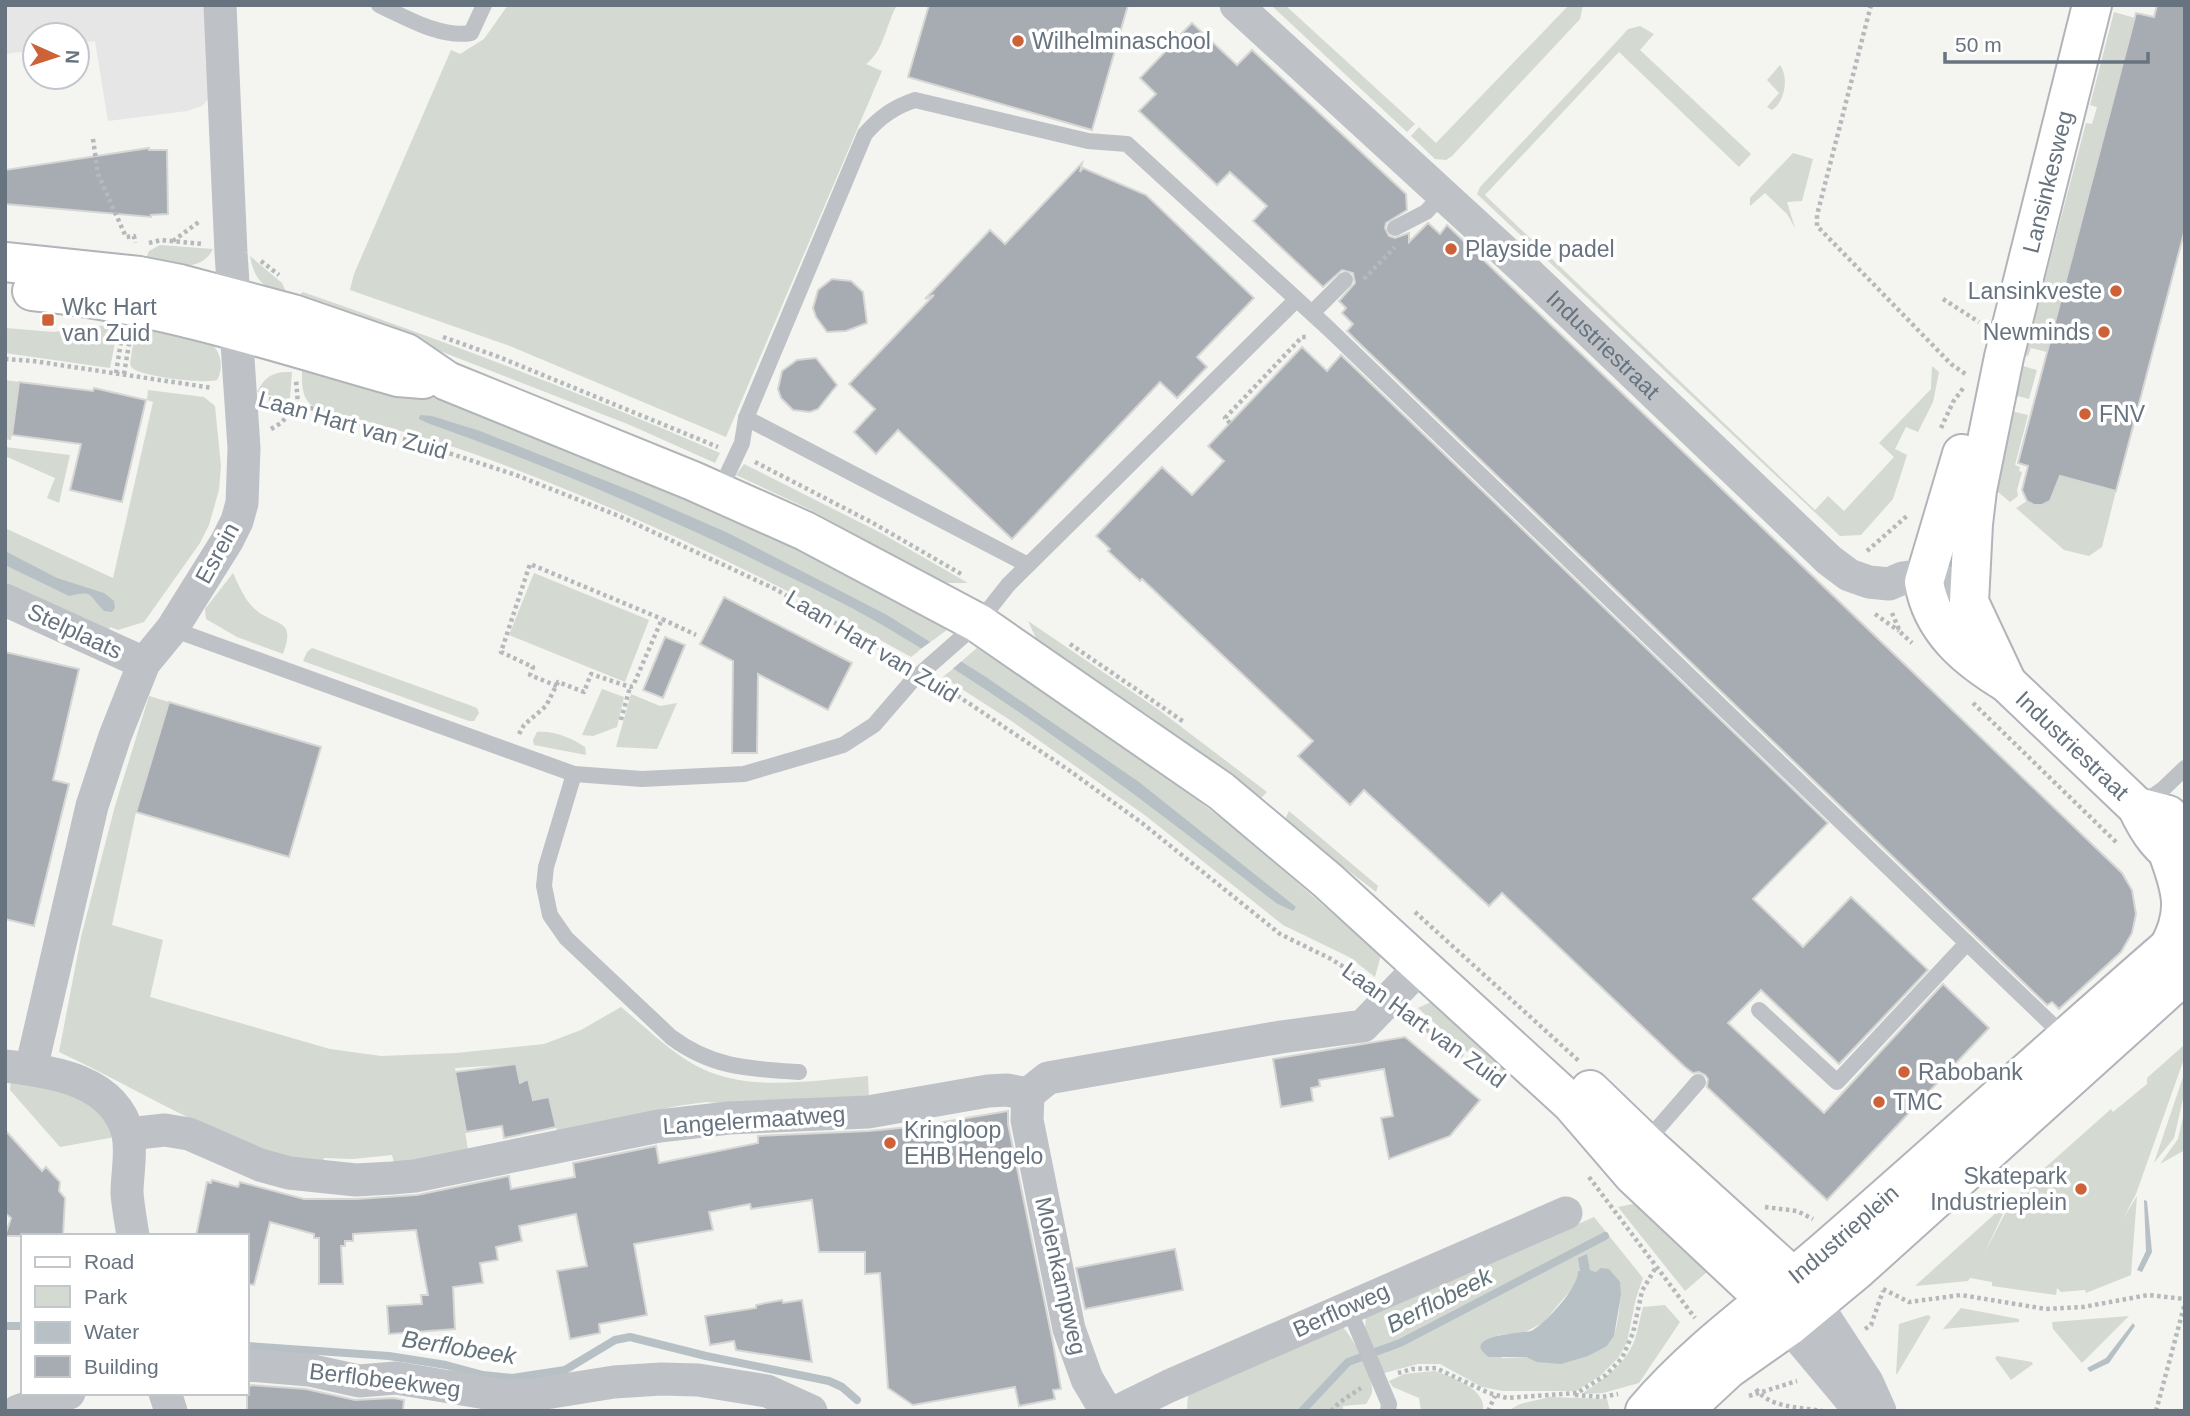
<svg xmlns="http://www.w3.org/2000/svg" width="2190" height="1416" font-family="Arial,sans-serif">
  <rect width="100%" height="100%" fill="#f4f4f1"/>
  <polygon fill="#e5e6e5" points="5,5 208,5 208,99 202,106 187,111 108,121 95,41 77,43 77,35 35,35 35,50 5,54"/>
  <g fill="#d4d9d1" fill-rule="evenodd">
    <path d="M508,5H897C886,24 884,51 866,64L882,71L726,437L510,346L350,290L354,274L451,50L460,54L484,39Z"/>
    <polygon points="1271,5 1285,5 1415,124 1407,132"/>
    <polygon points="1569,5 1583,5 1580,19 1452,156 1446,160 1435,159 1411,136 1419,127 1436,143"/>
    <polygon points="2114,12 2135,18 2047,352 2031,348 2028,356 2025,355 2086,123 2092,124 2097,107 2090,105"/>
    <polygon points="1640,26 1654,34 1640,50 1751,154 1739,167 1619,52 1485,195 1815,510 1828,496 1844,511 1894,457 1879,443 1931,389 1932,366 1939,372 1933,402 1918,432 1906,427 1895,449 1907,455 1893,499 1861,535 1840,536 1477,194 1480,187 1620,38 1628,29"/>
    <path d="M1780,65C1789,77 1785,102 1772,110L1767,107L1779,93L1767,80Z"/>
    <polygon points="1793,153 1813,159 1802,201 1787,202 1795,228 1787,214 1765,193 1750,206 1750,198"/>
    <path d="M160,245L213,249C200,275 168,264 146,258L149,251Z"/>
    <path d="M250,256L282,283L289,298C265,288 255,283 250,256Z"/>
    <path d="M303,292C444,341 583,393 720,453L715,463L630,425L298,296Z"/>
    <path d="M137,318C151,323 203,336 212,344C221,353 224,369 217,380C204,384 143,377 132,368L130,364Z"/>
    <polygon points="108,325 118,327 110,368 5,353 5,328 54,332"/>
    <polygon points="2023,366 2037,370 2029,399 2018,396 2013,403"/>
    <path d="M302,371H329L392,383L437,396L640,473L828,563L948,629L911,657C771,579 628,510 477,455C423,436 368,422 314,407C301,398 302,385 302,371Z"/>
    <path d="M292,372L290,398L285,399L257,392C265,376 274,371 292,372Z"/>
    <polygon points="5,380 19,382 11,440 5,439"/>
    <polygon points="148,390 204,397 215,406 221,466 219,490 209,525 200,543 144,622 118,630 110,627 106,635 5,590 5,528 113,578 153,402 147,400"/>
    <polygon points="2011,411 2028,415 2015,465 2020,467 2019,471 2022,472 2017,490 2018,496 2010,502 1992,487"/>
    <polygon points="5,447 70,455 59,503 47,498 55,478 5,456"/>
    <polygon points="744,464 881,533 968,583 944,583 811,510 736,475"/>
    <polygon points="2058,476 2116,491 2102,547 2089,556 2064,550 2016,508 2027,501 2038,505 2050,501"/>
    <path d="M233,573C240,588 245,601 257,611C278,627 296,619 283,654L237,637L206,619L205,609Z"/>
    <polygon points="534,573 649,620 625,682 509,635"/>
    <polygon points="1028,621 1159,710 1267,792 1259,800 1154,719 1036,638"/>
    <polygon points="312,648 472,706 477,708 479,713 474,721 469,721 303,661 307,652"/>
    <path d="M977,648C1065,703 1150,762 1231,826C1282,868 1330,913 1381,955L1375,977L1349,957L1283,925L1146,816L1010,720L943,677Z"/>
    <polygon points="602,689 624,697 617,727 593,736 582,735"/>
    <polygon points="631,694 660,706 677,703 657,749 616,747"/>
    <path d="M149,696L169,702L136,812L112,925L163,940L150,997L330,1049L381,1056L456,1053L544,1044L581,1030L621,1007C644,1026 667,1049 693,1064C744,1094 812,1080 868,1076L869,1100L733,1104L706,1102L677,1106L557,1131L549,1097L533,1100L529,1082L520,1083L516,1064L455,1068L468,1150L395,1166L392,1155L353,1159L324,1158L322,1166C231,1149 143,1091 59,1052L81,937L115,806Z"/>
    <path d="M537,732C553,730 572,738 585,747L586,755L534,745L533,740Z"/>
    <polygon points="1289,811 1378,886 1376,892 1284,821"/>
    <polygon points="1433,1001 1509,1069 1503,1076 1462,1048 1418,1008"/>
    <polygon points="2183,1046 2185,1056 2136,1194 2123,1219 2137,1196 2131,1275 2086,1293 2085,1290 2061,1292 2057,1288 2056,1295 1992,1286 1992,1282 1970,1278 1968,1281 1915,1286 2009,1201 1984,1254 2011,1202 2030,1184 2029,1182 2111,1109 2113,1112 2147,1084 2147,1078"/>
    <polygon points="2185,1071 2185,1090 2174,1138 2154,1163"/>
    <polygon points="11,1078 56,1085 102,1112 115,1137 60,1147 10,1090"/>
    <polygon points="2185,1109 2185,1150 2160,1164 2178,1139"/>
    <polygon points="1638,1203 1703,1266 1707,1272 1685,1291 1618,1207"/>
    <path d="M1594,1217L1643,1278L1636,1298L1627,1342L1618,1358L1600,1376L1576,1391H1503L1482,1387L1440,1364H1418L1384,1373L1365,1330L1366,1314L1440,1285ZM1586,1254L1590,1270L1596,1272L1621,1295C1618,1312 1619,1333 1607,1346L1538,1362L1526,1357L1502,1358L1498,1335L1523,1333L1543,1323L1574,1286Z"/>
    <path d="M1665,1305L1680,1322L1639,1383L1603,1393L1582,1394C1604,1378 1625,1366 1635,1339C1638,1329 1640,1318 1643,1307Z"/>
    <polygon points="1961,1308 2019,1319 2019,1322 1943,1329"/>
    <polygon points="1928,1315 1931,1317 1897,1374 1896,1374 1899,1324"/>
    <polygon points="2129,1316 2082,1363 2053,1329 2052,1322"/>
    <path d="M1343,1327C1354,1340 1371,1371 1372,1388C1373,1394 1369,1399 1366,1404L1343,1406V1411H1187L1188,1395Z"/>
    <polygon points="1997,1356 2032,1362 2033,1364 2011,1380 1995,1358"/>
    <path d="M1435,1371C1452,1377 1487,1389 1483,1411H1421L1419,1398L1393,1387L1389,1381L1404,1374Z"/>
    <polygon points="1550,1397 1607,1399 1610,1411 1508,1411 1520,1404"/>
  </g>
  <g fill="#b7c0c4">
    <path d="M420,415L432,416L480,431L634,492L726,532L887,615L986,677L1139,782L1296,907L1293,911L1276,903C1150,805 1022,707 884,626C840,600 793,579 747,556C643,507 538,462 430,424L419,419Z"/>
    <path d="M5,551L57,578L104,593L114,601L115,608L112,612L104,611C88,595 94,590 69,596L5,565Z"/>
    <polygon points="2144,1200 2147,1201 2152,1252 2142,1272 2137,1270 2146,1251"/>
    <path d="M1587,1254L1590,1270L1596,1272L1601,1268L1609,1269L1620,1282L1621,1295L1614,1336L1607,1346L1588,1356L1561,1364L1537,1362L1526,1357H1489C1457,1335 1525,1333 1531,1331C1545,1324 1579,1287 1578,1271H1580L1578,1258Z"/>
    <polygon points="2133,1323 2135,1326 2109,1363 2090,1372 2087,1368 2106,1358"/>
  </g>
  <polygon fill="#f4f4f1" points="933,640 964,659 949,672 918,651"/>
  <g fill="none" stroke-linecap="round" stroke-linejoin="round">
    <g stroke="#b7c0c4" stroke-width="8">
      <polyline points="5,1326 23,1326"/>
      <polyline points="247,1346 389,1356 446,1365 483,1375 512,1378 565,1370 615,1340 630,1337 706,1356 829,1381 842,1387 857,1400"/>
      <polyline points="1302,1411 1348,1362 1400,1343 1605,1236"/>
    </g>
  </g>
  <g fill="#a6acb1" stroke="#d6d6d4" stroke-width="2">
    <polygon points="929,5 1128,5 1092,130 908,77"/>
    <polygon points="2157,5 2185,5 2185,229 2116,491 2060,476 2050,501 2042,505 2034,505 2027,501 2022,490 2028,466 2018,463 2136,13 2154,17"/>
    <polygon points="1192,23 1237,65 1252,50 1406,194 1407,210 1386,223 1385,228 1389,236 1395,238 1409,233 1409,242 1428,223 1440,234 1447,225 2122,873 2132,890 2136,914 2132,933 2121,952 2059,1009 2052,1002 2047,1005 1356,340 1347,331 1353,324 1342,313 1346,308 1339,301 1355,283 1353,273 1342,270 1323,287 1253,221 1267,206 1230,172 1217,185 1139,111 1156,94 1140,78 1166,51 1159,46 1174,31 1179,36"/>
    <polygon points="149,148 149,150 167,150 168,214 151,215 151,217 5,204 5,170"/>
    <polygon points="1082,163 1080,172 1083,168 1146,195 1254,298 1197,357 1207,367 1177,398 1160,382 1012,539 898,430 876,454 854,432 875,409 849,384 934,295 925,299 990,230 1005,244"/>
    <polygon points="832,279 851,281 863,292 867,323 846,331 827,332 816,317 813,308 818,290"/>
    <polygon points="1302,347 1327,371 1341,355 1828,823 1753,899 1803,947 1851,897 1928,970 1839,1064 1761,990 1728,1023 1824,1113 1943,984 1989,1028 1827,1200 1707,1087 1708,1079 1705,1075 1699,1072 1693,1073 1685,1067 1502,893 1489,906 1364,790 1350,805 1298,756 1313,741 1142,579 1140,581 1108,551 1110,549 1096,536 1162,467 1192,495 1224,461 1208,446"/>
    <polygon points="816,358 837,385 818,409 810,412 793,410 781,398 778,389 782,371 797,360"/>
    <polygon points="19,382 93,391 94,388 146,400 122,502 70,490 81,444 12,435"/>
    <polygon points="724,597 852,663 828,710 758,674 757,753 732,753 733,661 700,644"/>
    <polygon points="665,637 685,645 663,698 643,690"/>
    <polygon points="5,652 79,669 53,780 69,784 34,926 5,919"/>
    <polygon points="169,702 321,747 289,857 136,812"/>
    <polygon points="1405,1037 1480,1100 1450,1136 1389,1159 1381,1118 1393,1116 1384,1069 1319,1080 1320,1086 1311,1088 1313,1101 1281,1107 1273,1059"/>
    <polygon points="516,1064 520,1083 528,1079 533,1100 549,1097 556,1127 504,1138 502,1126 466,1132 455,1072"/>
    <polygon points="1008,1111 1008,1124 1053,1343 1061,1389 1053,1390 1055,1399 1019,1406 1015,1387 913,1405 888,1388 880,1273 865,1274 865,1252 819,1252 812,1200 751,1209 750,1204 709,1212 713,1230 634,1244 647,1315 599,1324 600,1333 570,1339 557,1271 587,1266 576,1214 519,1226 522,1241 496,1247 498,1260 480,1263 483,1283 453,1287 455,1329 389,1334 387,1306 422,1304 421,1295 428,1295 416,1230 353,1234 353,1241 345,1241 345,1246 341,1246 343,1284 319,1284 319,1238 314,1238 314,1234 270,1222 254,1285 247,1284 247,1236 196,1236 207,1182 211,1183 212,1180 238,1187 240,1182 304,1199 357,1199 417,1195 509,1176 511,1189 575,1177 573,1163 656,1146 659,1163 758,1143 758,1136 869,1131 920,1126"/>
    <polygon points="5,1130 42,1171 46,1167 60,1182 59,1191 65,1198 63,1236 5,1236 11,1218 5,1213"/>
    <polygon points="1175,1249 1183,1290 1085,1309 1076,1268"/>
    <polygon points="782,1300 783,1303 802,1300 812,1362 736,1350 734,1341 710,1345 705,1316 756,1308 756,1305"/>
    <polygon points="252,1385 306,1389 355,1400 393,1398 404,1400 403,1411 247,1411 247,1387"/>
  </g>
  <g fill="none" stroke-linecap="round" stroke-linejoin="round">
    <g stroke="#b1b5b9" stroke-width="42">
      <g id="secondary">
        <polyline points="5,262 139,276 180,284 293,314 406,353 447,381 693,481 805,531 978,623 1221,791 1327,880 1572,1104 1634,1176 1767,1301 1789,1326"/>
        <path d="M32,291C157,302 277,343 398,377L423,379"/>
        <path id="s2" d="M1962,454L1924,582C1932,630 1967,659 2007,683L2137,807C2150,835 2160,847 2185,865"/>
        <path id="s3" d="M2007,683L1969,602L1973,524L1977,490L2004,357L2092,5"/>
        <polyline points="2137,807 2168,815 2185,831"/>
        <path d="M2169,947C2188,912 2182,891 2169,855"/>
        <polyline points="1590,1090 1645,1143 1794,1278 1811,1298"/>
        <path id="s4" d="M1645,1411C1700,1346 1771,1299 1835,1242C1952,1140 2067,1035 2185,933"/>
        <polyline points="1683,1411 1728,1369 1789,1326 1859,1268 2185,974"/>
      </g>
    </g>
    <g stroke="#b6b9bb" stroke-width="4.5" stroke-dasharray="3.5 3.5" stroke-linecap="butt">
      <polyline points="1871,5 1817,215 1817,226 1951,364 1967,375"/>
      <polyline points="93,139 98,174 126,237 134,236 135,243"/>
      <polyline points="173,241 200,221"/>
      <polyline points="149,243 161,240 203,244"/>
      <polyline points="261,261 279,275"/>
      <polyline points="1364,279 1395,247"/>
      <polyline points="1943,299 1979,322"/>
      <polyline points="443,337 499,357 718,447"/>
      <polyline points="5,359 33,361 213,388"/>
      <polyline points="116,373 122,335"/>
      <polyline points="124,374 130,338"/>
      <polyline points="269,399 298,404 516,475 619,516 775,589 903,661"/>
      <polyline points="1230,423 1225,418 1302,337 1307,337"/>
      <polyline points="1941,428 1953,402 1964,387"/>
      <polyline points="271,429 281,423 298,404 296,380"/>
      <polyline points="755,462 873,523 963,575"/>
      <polyline points="1867,551 1908,515"/>
      <polyline points="1892,613 1900,632 1912,643"/>
      <polyline points="1875,614 1899,631"/>
      <polyline points="1070,644 1184,722"/>
      <polyline points="940,684 1070,771 1142,823 1280,934 1331,959 1368,982"/>
      <polyline points="557,686 530,675 533,667 501,652 530,564 662,619"/>
      <polyline points="1973,703 2117,843"/>
      <polyline points="621,720 630,687"/>
      <polyline points="519,734 524,725 546,706 558,682 584,692 591,674 630,687 633,686 662,619 696,635"/>
      <polyline points="1415,912 1580,1062"/>
      <polyline points="1409,1017 1495,1080"/>
      <polyline points="1589,1177 1695,1318"/>
      <polyline points="1765,1207 1797,1211 1813,1219"/>
      <polyline points="1883,1289 1909,1302 1961,1295 2046,1309 2083,1307 2148,1295 2185,1299"/>
      <polyline points="1865,1329 1871,1325 1883,1291"/>
      <polyline points="1398,1373 1412,1369 1436,1368 1489,1393 1507,1398 1577,1393 1606,1375 1622,1358 1633,1333 1642,1291 1656,1267"/>
      <path d="M1756,1389C1770,1408 1799,1407 1822,1411"/>
      <polyline points="1575,1395 1602,1397 1618,1394"/>
      <polyline points="1749,1396 1797,1381"/>
      <polyline points="1331,1411 1340,1402 1361,1388"/>
      <polyline points="1488,1411 1495,1396"/>
      <polyline points="2156,1411 2185,1303"/>
    </g>
    <g stroke="#bec1c5" stroke-width="16">
      <path d="M379,5C407,18 440,38 471,33L484,5"/>
      <polyline points="1395,228 1426,212 1443,194"/>
      <polyline points="1312,313 1345,280"/>
      <polyline points="746,418 1028,565"/>
      <path d="M719,492L742,443L746,418L865,134C880,117 894,107 915,100L1088,141L1127,144L1328,328L1967,943L1837,1082L1759,1010"/>
      <polyline points="172,629 574,774 642,779 744,774 843,745 874,725 912,681 978,623 1008,585 1296,300"/>
      <path d="M574,774L546,867L544,886L550,915L566,938L671,1037C712,1068 750,1069 799,1072"/>
      <polyline points="2142,804 2163,789 2185,768"/>
      <polyline points="1967,943 2066,1038"/>
      <polyline points="1645,1143 1698,1082"/>
      <polyline points="1348,1307 1389,1404 1388,1411"/>
    </g>
    <g stroke="#bec1c5" stroke-width="33">
      <path id="s1" d="M1236,5L1525,270L1829,560L1849,575L1869,582L1889,584L1903,578L1912,577L1924,582L1969,584"/>
      <polyline points="5,600 144,663"/>
      <path d="M5,1066C51,1071 115,1080 128,1134C132,1154 127,1174 127,1193C128,1207 131,1222 133,1236"/>
      <polyline points="31,1069 92,806 115,736 144,663 172,629 227,541 237,521 242,503 244,448 231,253 220,5"/>
      <polyline points="1028,1094 1048,1078 1281,1037 1363,1026 1421,966"/>
      <polyline points="1028,1094 1027,1120 1069,1329 1087,1379 1106,1411"/>
      <polyline points="128,1134 165,1130 189,1134 260,1165 289,1173 356,1180 392,1178 415,1176 659,1126 729,1118 868,1112 988,1091 1007,1090 1028,1094"/>
      <polyline points="1816,1304 1867,1382 1880,1411"/>
      <polyline points="1789,1326 1851,1400 1867,1411"/>
      <polyline points="247,1365 309,1370 359,1381 396,1378 504,1396 533,1395 614,1382 661,1379 698,1380 767,1391 811,1411"/>
      <polyline points="165,1393 171,1411"/>
      <polyline points="18,1411 69,1393"/>
      <polyline points="1118,1411 1169,1386 1566,1213"/>
    </g>
    <use href="#secondary" stroke="#fff" stroke-width="38"/>
  </g>
  <g fill="#cd6138" stroke="#fff" stroke-width="2.5">
    <circle cx="1018" cy="41" r="7"/>
    <circle cx="1451" cy="249" r="7"/>
    <circle cx="2116" cy="291" r="7"/>
    <rect x="41" y="313" width="14" height="14" rx="3.5"/>
    <circle cx="2104" cy="332" r="7"/>
    <circle cx="2085" cy="414" r="7"/>
    <circle cx="1904" cy="1072" r="7"/>
    <circle cx="1879" cy="1102" r="7"/>
    <circle cx="890" cy="1143" r="7"/>
    <circle cx="2081" cy="1189" r="7"/>
  </g>
  <g text-anchor="middle" dominant-baseline="central" stroke-width="7" stroke-linejoin="round" paint-order="stroke">
    <g font-size="23" fill="#67737f" stroke="#fff" text-anchor="start">
      <text x="1032" y="41">Wilhelminaschool</text>
      <text x="1465" y="249">Playside padel</text>
      <text x="2102" y="291" text-anchor="end">Lansinkveste</text>
      <text x="62" y="307">Wkc Hart<tspan x="62" dy="26">van Zuid</tspan></text>
      <text x="2090" y="332" text-anchor="end">Newminds</text>
      <text x="2099" y="414">FNV</text>
      <text x="1918" y="1072">Rabobank</text>
      <text x="1893" y="1102">TMC</text>
      <text x="904" y="1130">Kringloop<tspan x="904" dy="26">EHB Hengelo</tspan></text>
      <text x="2067" y="1176" text-anchor="end">Skatepark<tspan x="2067" dy="26">Industrieplein</tspan></text>
    </g>
    <g font-size="23" fill="#67737f" stroke="#fff">
      <text stroke="none"><textPath href="#s3" startOffset="518">Lansinkesweg</textPath></text>
      <text stroke="none"><textPath href="#s1" startOffset="500">Industriestraat</textPath></text>
      <text transform="translate(353 425) rotate(16)">Laan Hart van Zuid</text>
      <text transform="translate(217 553) rotate(-61)">Esrein</text>
      <text transform="translate(75 631) rotate(25)">Stelplaats</text>
      <text transform="translate(872 646) rotate(31)">Laan Hart van Zuid</text>
      <text stroke="none"><textPath href="#s2" startOffset="359">Industriestraat</textPath></text>
      <text transform="translate(1424 1025) rotate(36)">Laan Hart van Zuid</text>
      <text transform="translate(754 1120) rotate(-4)">Langelermaatweg</text>
      <text stroke="none"><textPath href="#s4" startOffset="266">Industrieplein</textPath></text>
      <text transform="translate(1061 1276) rotate(77)">Molenkampweg</text>
      <text transform="translate(1341 1310) rotate(-24)">Berfloweg</text>
      <text transform="translate(385 1380) rotate(7)">Berflobeekweg</text>
    </g>
    <g font-size="24" font-style="italic" fill="#63747b" stroke="#fff">
      <text transform="translate(1439 1300) rotate(-27)">Berflobeek</text>
      <text transform="translate(459 1347) rotate(9)">Berflobeek</text>
    </g>
  </g>
  <rect width="2190" height="1416" fill="none" stroke="#67737f" stroke-width="14"/>
  <rect x="21" y="1234" width="228" height="161" fill="#ffffff" stroke="#c2c7cc" stroke-width="2"/>
  <rect x="35" y="1257" width="35" height="10" fill="#ffffff" stroke="#c2c7cc" stroke-width="2"/>
  <text x="84" y="1269" font-size="21" fill="#67737f">Road</text>
  <rect x="35" y="1286" width="35" height="21" fill="#d4d9d1" stroke="#c2c7cc" stroke-width="2"/>
  <text x="84" y="1304" font-size="21" fill="#67737f">Park</text>
  <rect x="35" y="1322" width="35" height="21" fill="#b7c0c4" stroke="#c2c7cc" stroke-width="2"/>
  <text x="84" y="1339" font-size="21" fill="#67737f">Water</text>
  <rect x="35" y="1356" width="35" height="21" fill="#a6acb1" stroke="#c2c7cc" stroke-width="2"/>
  <text x="84" y="1374" font-size="21" fill="#67737f">Building</text>
  <g transform="translate(56 56) rotate(93)"><circle r="33" fill="#ffffff" stroke="#c2c7cc" stroke-width="2"/>
  <path d="M0-5L12 26L0 18L-12 26Z" fill="#cd6138"/>
  <text y="-10" font-size="19" font-weight="bold" text-anchor="middle" fill="#67737f">N</text>
  </g>
  <path d="M1945 52v10h203v-10" fill="none" stroke="#67737f" stroke-width="3.5"/>
  <text x="1955" y="52" font-size="21" fill="#67737f" stroke="#ffffff" stroke-width="5" paint-order="stroke">50 m</text>
</svg>
